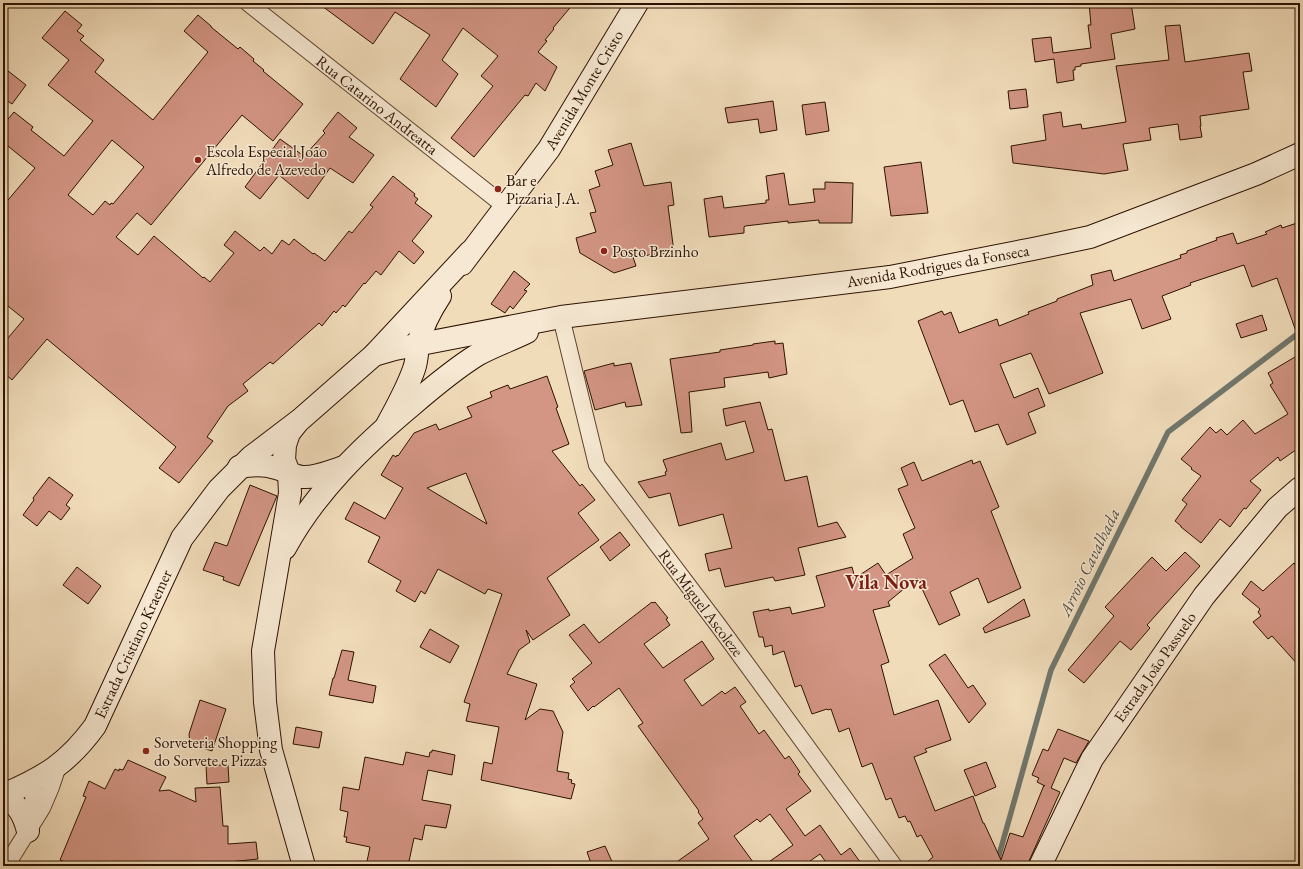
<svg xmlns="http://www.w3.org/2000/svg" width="1303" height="869" font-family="'EB Garamond',serif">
  <rect width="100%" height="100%" fill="#f1dcba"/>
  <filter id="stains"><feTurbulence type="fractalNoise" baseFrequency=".005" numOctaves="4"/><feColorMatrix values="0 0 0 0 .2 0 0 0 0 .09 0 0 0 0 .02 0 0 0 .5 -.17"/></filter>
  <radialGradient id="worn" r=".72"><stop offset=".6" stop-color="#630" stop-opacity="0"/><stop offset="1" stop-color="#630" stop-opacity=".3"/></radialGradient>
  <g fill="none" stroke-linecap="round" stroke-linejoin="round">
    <polyline stroke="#70776d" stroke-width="5.5" points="996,866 1051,670 1168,432 1300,332"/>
  </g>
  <g fill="#d39584" stroke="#2d1200" fill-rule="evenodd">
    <polygon points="318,3 574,3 553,28 554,29 545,40 547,41 538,52 557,67 545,91 536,83 528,96 525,95 474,157 451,138 493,86 481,76 498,56 463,28 442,60 458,74 436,107 400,79 430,35 395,12 373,44"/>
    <polygon points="1089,3 1131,3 1135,29 1111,34 1115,59 1081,64 1081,66 1075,67 1075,70 1073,70 1074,80 1057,83 1054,59 1035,62 1032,39 1051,37 1053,53 1091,48 1088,25 1091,25"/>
    <path d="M65,11L82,25L77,31L84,36L80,40L104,60L95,72L153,120L208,52L184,31L198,15L211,26V27L238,49L240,47L254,59L253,61L264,70L263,71L303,104L273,141L242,115L151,225L137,213L116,237L138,255L154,236L203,278L204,277L210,282L234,253L224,245L235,231L260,251L264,247L272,254L282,240L289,245L294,239L313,254L314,253L325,261L349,231L352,233L373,207L370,205L393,176L415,194L414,196L418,199L415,203L432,216L412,241L424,252L414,264L399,251L381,275L376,271L365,284L364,283L345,307L343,305L336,313L334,311L322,326L319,323L273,364L270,362L243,384L248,391L228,406L207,437L213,441L179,483L159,468L176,447L47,339L12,380L3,372V344L24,319L3,302V206L35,168L3,142V125L14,112L33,127L31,130L64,156L93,121L48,85L69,60L42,38ZM112,140L144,167L113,204L111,203L110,205L105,201L93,215L68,195Z"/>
    <polygon points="1180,25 1185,62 1249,53 1252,71 1243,72 1249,109 1200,116 1201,126 1200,126 1202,137 1180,140 1178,124 1149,128 1151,140 1123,144 1128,170 1104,174 1013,163 1011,146 1046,140 1043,115 1061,112 1063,127 1081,124 1082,129 1126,122 1116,66 1169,60 1165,26"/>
    <polygon points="3,67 26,85 12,104 3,98"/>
    <polygon points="1026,89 1028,107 1010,109 1008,91"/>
    <polygon points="773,101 777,130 760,133 758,119 728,123 725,108"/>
    <polygon points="825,102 829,131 806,135 802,105"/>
    <polygon points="338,112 357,128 349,137 374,155 353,183 330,168 308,199 279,175 260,199 245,187 280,139 304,156 325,133 323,131"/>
    <polygon points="631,143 644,186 671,182 674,205 668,206 674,252 633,257 636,266 614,273 580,253 576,238 596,232 590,213 596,212 589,190 600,186 595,171 613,165 608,150"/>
    <polygon points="921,162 928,213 891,216 884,167"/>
    <polygon points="784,173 789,205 815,202 813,189 825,189 825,182 853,183 852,223 819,223 819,220 788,223 788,221 745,226 744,227 744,233 709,237 704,199 722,196 724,208 766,203 766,200 769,200 766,176"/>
    <polygon points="1300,222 1300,336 1298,337 1277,278 1252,287 1244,265 1190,283 1191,285 1162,296 1171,319 1142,329 1131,299 1080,313 1103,373 1049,394 1031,353 1000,364 1014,398 1038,388 1045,406 1028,413 1036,433 1007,445 998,424 975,432 963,400 950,405 918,321 942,311 944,315 951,312 959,333 997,319 999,326 1029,314 1028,312 1057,301 1057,299 1093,285 1091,275 1111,270 1114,281 1181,258 1180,255 1187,253 1187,251 1217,240 1216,238 1233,233 1237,244 1267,234 1265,232 1281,225 1282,228"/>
    <polygon points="514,271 530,284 524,290 527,291 513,309 510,306 505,313 491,304"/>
    <polygon points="1262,315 1267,330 1241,338 1236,324"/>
    <polygon points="775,341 775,344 783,343 787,374 769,378 768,372 724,378 725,387 689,392 692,432 681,433 670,359 720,352 720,350 753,345 753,344"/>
    <polygon points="1300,354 1300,447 1280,461 1278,457 1250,481 1261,490 1246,509 1244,508 1230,527 1220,519 1201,543 1181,527 1181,526 1175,521 1187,504 1182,500 1201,476 1191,469 1192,468 1181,459 1210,427 1216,433 1221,429 1227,435 1243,420 1255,434 1288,414 1270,385 1273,383 1268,373"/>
    <polygon points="614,363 614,366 631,363 642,405 626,407 625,402 595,410 584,371"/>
    <path d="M547,376L558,407L556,408L569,444L552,451L580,486L582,484L595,500L578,513L599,540L547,578L570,615L533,640L526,630L530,642L519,650L507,674L537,684L525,720L540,709L553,711L563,732L557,771L569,773L568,779L572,780L571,783L575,784L571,799L481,780L484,762L492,764L499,727L466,721L470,704L464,702L502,594L488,589L485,594L438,569L425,594L421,591L415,602L396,591L401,581L368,562L380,537L345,519L354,502L385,519L403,488L381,475L393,455L396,457L397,455L398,456L414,433L436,424L439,430L472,417L467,407L492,397L490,392L508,385L510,389ZM466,473L487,524L427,488Z"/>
    <polygon points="760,402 768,430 772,429 785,481 807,476 818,527 837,522 846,537 798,548 805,575 775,581 773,577 725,587 720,568 709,571 705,554 732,548 723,514 679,526 670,493 649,498 638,482 666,475 665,472 667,471 663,460 721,443 726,460 754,452 745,421 726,426 723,409"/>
    <polygon points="972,460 973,464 980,461 999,507 991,511 1021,588 988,603 978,578 950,592 960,615 939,625 917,578 888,602 890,606 873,610 889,662 881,665 894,715 938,700 951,740 925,749 927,752 914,757 935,811 973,796 983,823 984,823 1001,860 1010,833 1023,837 1044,785 1045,786 1037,782 1039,778 1032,775 1043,749 1048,751 1058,729 1089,741 1076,763 1064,758 1051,788 1060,792 1029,861 1028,866 922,866 933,857 921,835 917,837 910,821 908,822 905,816 899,818 891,798 886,800 872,763 862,767 849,728 839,732 831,709 828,710 827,709 812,714 801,685 795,687 784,651 773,655 772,645 765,647 763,637 759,637 753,612 769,609 769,611 790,607 792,614 824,607 825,606 816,576 852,567 855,578 878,563 886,575 913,558 903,534 915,528 898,489 908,485 901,468 914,462 922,481"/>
    <polygon points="49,477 73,495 66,505 70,508 61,520 49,511 37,526 23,515 34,500 33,498"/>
    <polygon points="250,485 277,496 239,586 223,580 224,577 203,570 215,542 227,546"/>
    <polygon points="620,532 630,545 610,561 600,547"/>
    <polygon points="1185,552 1200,566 1147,625 1150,628 1131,650 1120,641 1084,683 1068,670 1114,616 1105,607 1152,557 1166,571"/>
    <polygon points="1294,563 1300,571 1300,667 1272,636 1268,639 1253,622 1261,616 1258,612 1260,609 1242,594 1251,581 1263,591"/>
    <polygon points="77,567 101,586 88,604 63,585"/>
    <polygon points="1024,599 1030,616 985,633 983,628"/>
    <polygon points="652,602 653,603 655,602 668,618 666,619 670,625 644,644 663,668 702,641 714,659 684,680 702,706 722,691 725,694 735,687 746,702 740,706 759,734 764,730 785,759 789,756 800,772 798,774 811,791 786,809 805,836 820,825 841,855 850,848 863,866 827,866 828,865 820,854 803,866 763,866 793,845 770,814 760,822 757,819 734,836 756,866 671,866 709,839 698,823 703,819 698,812 699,811 638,726 643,723 619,688 594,707 593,706 588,711 570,686 575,682 572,679 592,663 569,635 584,624 599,643"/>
    <polygon points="430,629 459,646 450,663 420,647"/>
    <polygon points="342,650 354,652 348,680 376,686 373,703 329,695 333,678 334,678"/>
    <polygon points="945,654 968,688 973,685 986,704 969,723 929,665"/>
    <polygon points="200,700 226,709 212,751 190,744 189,734"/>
    <polygon points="296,727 322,732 319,748 293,744"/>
    <polygon points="432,750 455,755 452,775 428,770 422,800 451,805 446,828 425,825 422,840 414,838 408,866 366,866 370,847 346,842 347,837 344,837 348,812 340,810 343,787 359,790 365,757 403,765 406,752 429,757 430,752 432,752"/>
    <polygon points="128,760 166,777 159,791 169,790 196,802 195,788 220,787 223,826 228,826 228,844 256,842 258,859 219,863 220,866 61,866 63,861 60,860 86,797 83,796 89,781 105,789 115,769 119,771 119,769 123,770"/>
    <polygon points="986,762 996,787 975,796 964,770"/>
    <polygon points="206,765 228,765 229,782 207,784"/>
    <polygon points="605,846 614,866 592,866 587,852"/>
  </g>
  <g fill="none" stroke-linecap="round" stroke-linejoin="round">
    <g stroke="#5e442e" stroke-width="18">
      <g id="street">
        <polyline points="248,3 506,207"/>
        <polyline points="561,317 597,465 718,625 894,866"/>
        <polyline points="29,822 33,803 34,780"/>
        <polyline points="6,866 42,808 51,787 58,766"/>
      </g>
    </g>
    <g stroke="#2d1200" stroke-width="24">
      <g id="secondary">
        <polyline points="462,264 549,149 637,3"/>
        <polyline points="374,355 395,349 561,317 890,277 1033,249 1090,237 1256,174 1300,154"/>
        <polyline points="297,423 289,433 285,445 284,460 289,473 290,493 263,651 265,702 271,750 304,866"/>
        <path d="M387,425C397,407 407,389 414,369C417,361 417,352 418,344C422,327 430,311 440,296"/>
        <path d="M239,467C253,465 263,464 276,468C285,470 293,476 302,477C316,478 331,471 344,467"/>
        <path d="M285,548C316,491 363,446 412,405C433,387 453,370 477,355C493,346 511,340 527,332"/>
        <path d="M3,794C18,806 23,812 28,831"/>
        <path d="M3,795C45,777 68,763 95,726L182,538L219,489L251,457L301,419L374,355L470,252"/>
        <polyline points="1040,866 1092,759 1204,596 1277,508 1300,488"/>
      </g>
    </g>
    <use href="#street" stroke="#f6e8d2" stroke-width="16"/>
    <use href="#secondary" stroke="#f6e8d2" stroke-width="22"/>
  </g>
  <g fill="#8f2418" stroke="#f6e8d2" stroke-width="1.5">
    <circle cx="198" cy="160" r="4"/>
    <circle cx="498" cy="189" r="4"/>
    <circle cx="604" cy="251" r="4"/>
    <circle cx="146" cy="751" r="4"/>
  </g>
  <g text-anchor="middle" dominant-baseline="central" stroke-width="3" stroke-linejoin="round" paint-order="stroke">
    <g font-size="16" fill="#2d1200" stroke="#f6e8d2">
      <text transform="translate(584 90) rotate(-59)">Avenida Monte Cristo</text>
      <text transform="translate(377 105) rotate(38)">Rua Catarino Andreatta</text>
      <text transform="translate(938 266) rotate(-10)">Avenida Rodrigues da Fonseca</text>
      <text transform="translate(701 603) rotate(53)">Rua Miguel Ascoleze</text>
      <text transform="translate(133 644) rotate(-65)">Estrada Cristiano Kraemer</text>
      <text transform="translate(1155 667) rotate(-55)">Estrada João Passuelo</text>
    </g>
    <g font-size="16" fill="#2d1200" stroke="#f6e8d2" text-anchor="start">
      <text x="206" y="151">Escola Especial João<tspan x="206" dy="18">Alfredo de Azevedo</tspan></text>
      <text x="506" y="180">Bar e<tspan x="506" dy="18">Pizzaria J.A.</tspan></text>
      <text x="612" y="251">Posto Brzinho</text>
      <text x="154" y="742">Sorveteria Shopping<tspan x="154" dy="18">do Sorvete e Pizzas</tspan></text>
    </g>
    <g font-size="17" font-style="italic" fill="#544d40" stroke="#f6e8d2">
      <text transform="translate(1089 562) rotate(-64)">Arroio Cavalhada</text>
    </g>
    <g font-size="20" font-weight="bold" fill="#7a1f14" stroke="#f6e8d2">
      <text x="886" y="582">Vila Nova</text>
    </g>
  </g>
  <rect width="1303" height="869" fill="none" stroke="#f1dcba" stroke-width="16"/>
  <rect x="4" y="4" width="1295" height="861" fill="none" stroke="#2d1200" stroke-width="2"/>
  <rect x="8" y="8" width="1287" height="853" fill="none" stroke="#2d1200"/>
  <rect width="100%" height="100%" filter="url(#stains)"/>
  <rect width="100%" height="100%" fill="url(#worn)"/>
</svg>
